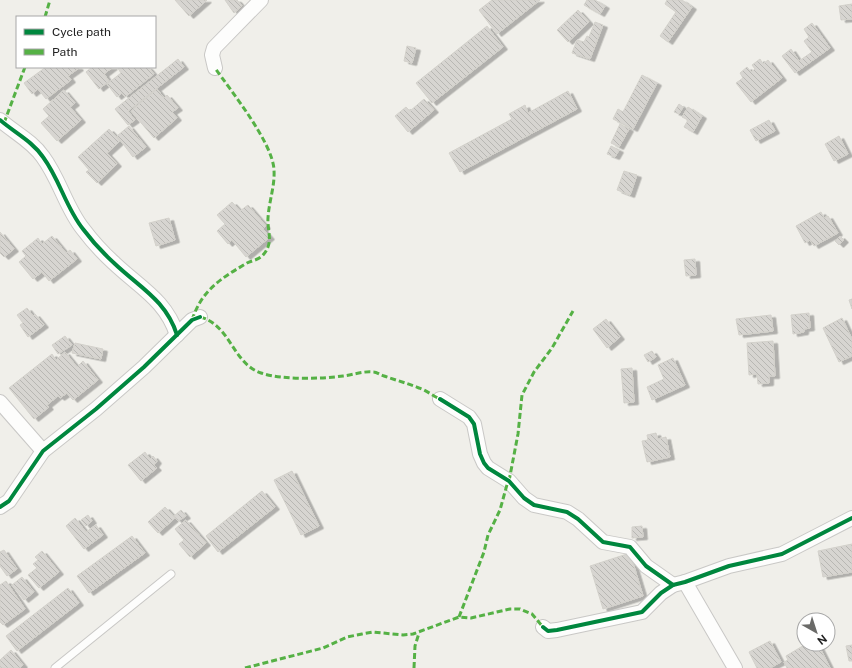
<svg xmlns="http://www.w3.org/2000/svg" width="852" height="668" font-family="'Public Sans',sans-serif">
  <defs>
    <pattern id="building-back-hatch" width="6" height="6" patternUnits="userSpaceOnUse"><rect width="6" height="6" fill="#d7d5d1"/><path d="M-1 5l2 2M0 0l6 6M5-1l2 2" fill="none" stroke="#b8b7b3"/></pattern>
    <filter id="shadow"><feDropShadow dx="4.5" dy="2.5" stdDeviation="0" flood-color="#0004"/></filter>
  </defs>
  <rect width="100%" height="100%" fill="#f0efea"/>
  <g fill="url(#building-back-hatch)" stroke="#d3d1cb" filter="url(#shadow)">
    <polygon points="175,0 207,0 189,16"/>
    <polygon points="225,0 237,0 242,6 234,13"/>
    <polygon points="492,0 540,0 497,34 479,10"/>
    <polygon points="587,0 595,0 605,6 600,14 584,5"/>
    <polygon points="667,0 682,0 692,7 668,42 660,36 676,12 665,4"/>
    <polygon points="852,4 852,19 841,20 839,6"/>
    <polygon points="578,10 589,22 568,42 557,30"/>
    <polygon points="595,22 603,25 590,59 572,53 577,40 584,42 587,36 589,37"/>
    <polygon points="812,23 830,48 795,73 782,56 791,49 799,61 812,52 804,41 809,37 804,29"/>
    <polygon points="487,26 503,47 432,103 416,83"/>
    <polygon points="407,46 416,48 412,63 404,61"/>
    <polygon points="178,59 184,67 128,111 135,120 128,125 115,109"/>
    <polygon points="760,59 763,64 768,60 782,78 751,102 736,83 743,78 740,73 747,67 751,72 755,69 752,65"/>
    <polygon points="46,67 78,67 79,68 68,76 71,80 46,99 38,89 32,94 24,83"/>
    <polygon points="92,67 113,67 104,74 109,81 99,89 86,72"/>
    <polygon points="148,67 154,74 125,97 122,93 117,97 107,84 121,73 117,67"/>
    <polygon points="642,75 657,83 633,129 613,119 618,109 623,112"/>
    <polygon points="157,89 164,98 167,95 178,108 172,112 177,118 154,138 131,111"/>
    <polygon points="64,90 75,103 70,107 81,120 57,141 41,123 49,116 43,109"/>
    <polygon points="568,91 577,109 460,172 449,153 512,119 509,114 525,105 528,113"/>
    <polygon points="424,99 434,110 408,132 395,116 406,107 410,111"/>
    <polygon points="679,104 683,107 679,114 674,112"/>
    <polygon points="688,107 702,116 693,132 684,127 688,120 682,117"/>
    <polygon points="769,120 775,131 756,141 750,130"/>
    <polygon points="620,124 629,129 619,147 611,143"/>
    <polygon points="129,126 146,147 133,157 117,136"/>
    <polygon points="109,129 120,141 107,153 117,164 97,183 86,172 89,170 78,157"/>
    <polygon points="839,136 848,154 834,161 825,144"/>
    <polygon points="611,146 619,150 615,157 607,154"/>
    <polygon points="624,171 637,175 630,195 617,190"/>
    <polygon points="232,202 240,211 248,205 266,226 263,229 270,237 246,257 232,240 228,244 217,231 225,224 217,215"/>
    <polygon points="821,212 824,218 828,216 838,233 814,246 810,240 805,243 796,226"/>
    <polygon points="169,218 175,240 156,246 149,223"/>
    <polygon points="0,232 14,249 4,257 0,253"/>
    <polygon points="52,236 66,253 70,250 77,259 49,281 42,272 33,279 19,262 26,256 22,251 38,238 42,244"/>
    <polygon points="840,236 844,240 839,245 835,241"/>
    <polygon points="695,259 696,275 686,276 684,260"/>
    <polygon points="852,299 852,309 849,300"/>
    <polygon points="27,308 33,316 35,314 44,325 28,337 20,325 23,323 17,315"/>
    <polygon points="809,313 810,328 804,329 804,332 793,334 791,315"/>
    <polygon points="771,315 773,331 739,335 736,319"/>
    <polygon points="842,318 852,339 852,356 839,362 823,328"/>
    <polygon points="606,319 620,337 607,348 593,329"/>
    <polygon points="65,336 72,345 58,354 52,345"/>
    <polygon points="773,341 775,376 769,376 769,383 758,384 757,374 749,375 747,343"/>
    <polygon points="75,343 103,349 101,359 72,353"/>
    <polygon points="652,351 656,357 648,362 644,355"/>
    <polygon points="65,352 77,367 83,361 98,380 73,400 67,393 60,398 58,396 47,405 49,407 34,419 9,388 52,354 56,360"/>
    <polygon points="673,358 685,385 652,400 647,387 664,379 658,365"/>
    <polygon points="632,368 634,402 624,403 621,369"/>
    <polygon points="656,433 658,439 666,437 670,457 647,462 642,441 648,440 647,435"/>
    <polygon points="145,452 150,459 153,456 157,461 154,465 157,468 141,481 128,465"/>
    <polygon points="292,471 319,526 301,535 274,480"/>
    <polygon points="262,491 275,507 218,552 206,536"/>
    <polygon points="165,507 175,518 158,533 148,522"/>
    <polygon points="181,510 186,516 178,521 174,516"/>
    <polygon points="88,515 92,521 86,526 81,520"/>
    <polygon points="75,518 86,532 96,525 103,535 84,549 66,526"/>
    <polygon points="186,520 206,543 190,557 179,544 184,540 175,529"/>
    <polygon points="642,526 643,537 632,538 632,527"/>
    <polygon points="132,536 145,553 89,593 77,576"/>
    <polygon points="852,544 852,572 823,577 818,551"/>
    <polygon points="4,550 17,569 7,576 0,566 0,552"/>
    <polygon points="42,551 59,572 39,588 28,575 37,568 33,564 38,560 35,557"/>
    <polygon points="630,553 643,596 603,609 590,566"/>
    <polygon points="22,577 34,592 24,600 12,585"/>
    <polygon points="6,581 25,609 3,625 0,622 0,585"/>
    <polygon points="68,588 79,603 17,651 6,636"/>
    <polygon points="770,641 781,662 770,668 757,668 749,652"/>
    <polygon points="806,644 818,644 830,668 787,668 784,662 788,660 786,656"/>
    <polygon points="852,645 852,661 849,661 846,646"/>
    <polygon points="11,650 23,665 20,668 0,668 0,660"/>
  </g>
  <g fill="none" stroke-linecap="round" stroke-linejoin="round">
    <g stroke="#c9c8c6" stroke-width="9">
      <polyline id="service" points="55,668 171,574"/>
    </g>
    <g stroke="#c9c8c6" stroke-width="16">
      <g id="minor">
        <polyline points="215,68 212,55 214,48 261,0"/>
        <path d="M0,120C15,133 32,141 43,157C60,180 66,208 83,229C92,241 103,253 114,263C139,287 166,300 177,335"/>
        <polyline points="440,399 469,417 474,424 480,454 484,463 488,468 509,481 524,498 534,505 567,512 578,519 603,542 630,547 646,566 673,585"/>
        <polyline points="0,402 43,451"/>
        <polyline points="0,507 9,501 43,451 96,409 144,367 192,320 200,317"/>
        <polyline points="685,582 735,668"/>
        <polyline points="543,627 548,631 557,630 642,612 661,593 673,585 685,582 729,566 782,554 852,518"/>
      </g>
    </g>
    <use href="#service" stroke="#fdfdfc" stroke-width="7"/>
    <use href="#minor" stroke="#fdfdfc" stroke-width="14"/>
    <g stroke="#55b145" stroke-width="3" stroke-dasharray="6 3" stroke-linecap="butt">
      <polyline points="45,17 50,0"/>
      <polyline points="4,123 25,67"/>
      <path d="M200,317C231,325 232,363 261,373C281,380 321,379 343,376C353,375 362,371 373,372C377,372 380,375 384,376C395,380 407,383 419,388C426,390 433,396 440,399"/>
      <path d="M192,320C202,290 220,279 247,263C251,261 257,260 261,257C275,244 267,232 268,218C269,201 275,186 274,170C273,143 231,91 215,68"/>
      <polyline points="509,481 518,434 522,395 534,372 552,348 573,311"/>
      <polyline points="459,617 484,552 488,535 500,510 508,481"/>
      <polyline points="245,668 323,648 347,637 362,634 373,632 403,635 413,634 459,617 471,618 510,609 520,609 532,614 543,627"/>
      <polyline points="414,668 415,646 419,633"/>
    </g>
    <g stroke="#fff" stroke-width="6">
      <g id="cycleway">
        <path d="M0,120C15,133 32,141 43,157C60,180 66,208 83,229C92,241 103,253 114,263C139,287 166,300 177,335"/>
        <polyline points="440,399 469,417 474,424 480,454 484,463 488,468 509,481 524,498 534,505 567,512 578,519 603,542 630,547 646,566 673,585"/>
        <polyline points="0,507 9,501 43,451 96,409 144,367 192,320 200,317"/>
        <polyline points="543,627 548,631 557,630 642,612 661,593 673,585 685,582 729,566 782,554 852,518"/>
      </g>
    </g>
    <use href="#cycleway" stroke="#00873e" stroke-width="4"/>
  </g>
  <rect x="16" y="16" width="140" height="52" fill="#ffffff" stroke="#a7a7a7"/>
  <rect x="24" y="29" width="20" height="6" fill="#00873e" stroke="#a7a7a7"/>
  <text x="52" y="36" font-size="12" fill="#222222">Cycle path</text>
  <rect x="24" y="49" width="20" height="6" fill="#55b145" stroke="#a7a7a7"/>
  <text x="52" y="56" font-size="12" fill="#222222">Path</text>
  <g transform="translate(816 632) rotate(141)"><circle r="19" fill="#ffffff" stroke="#a7a7a7"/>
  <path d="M0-3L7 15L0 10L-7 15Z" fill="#6a6a68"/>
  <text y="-6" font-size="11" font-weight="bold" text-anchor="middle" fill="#222222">N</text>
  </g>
</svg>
